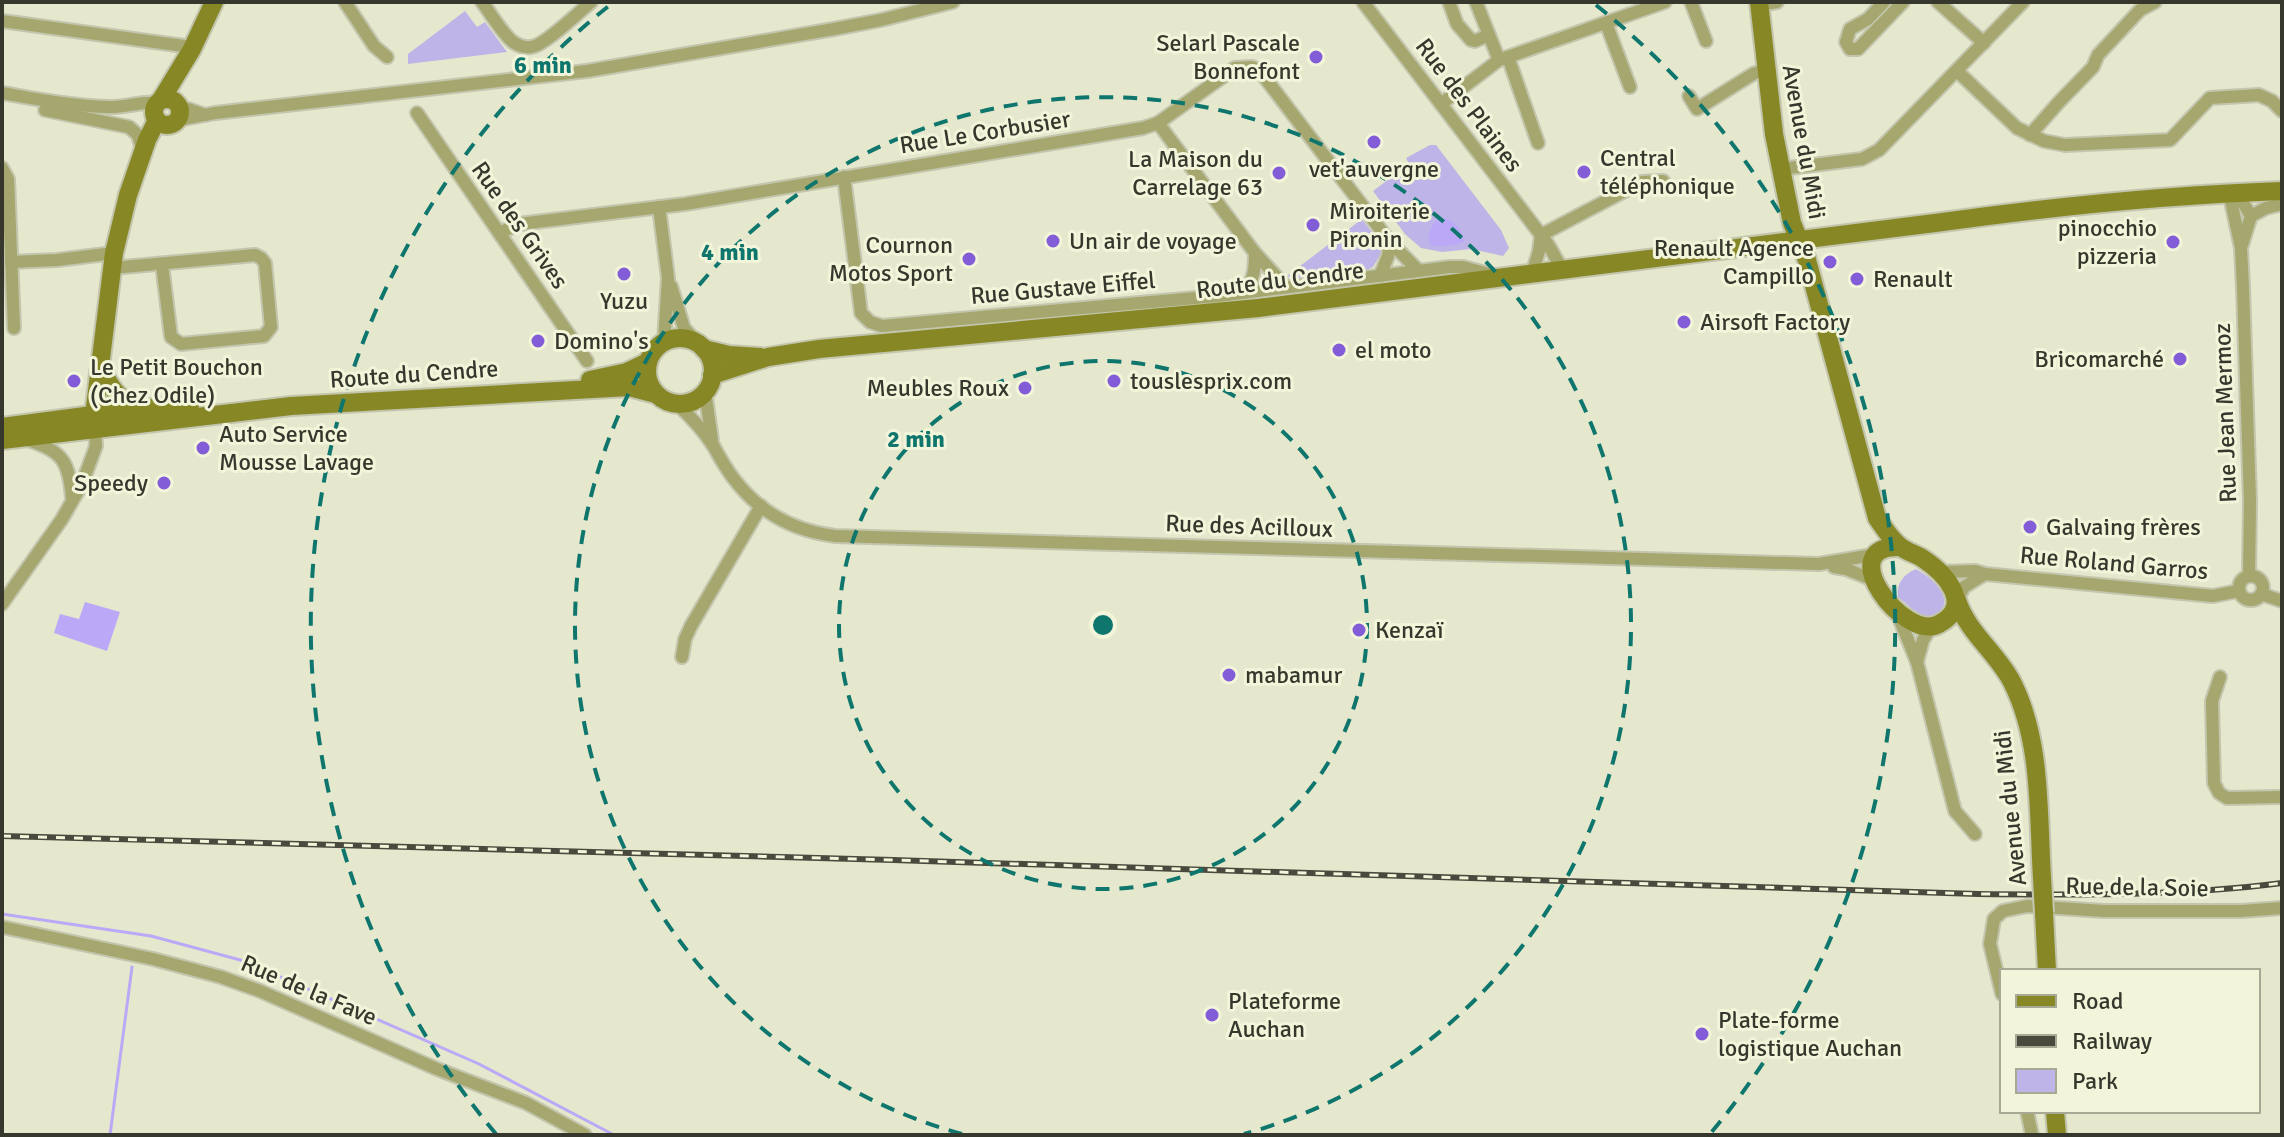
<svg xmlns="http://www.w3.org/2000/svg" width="2284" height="1137" font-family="Signika,sans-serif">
  <rect width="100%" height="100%" fill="#e6e8cd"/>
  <g fill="#bfb4e7">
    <polygon points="465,11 477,27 485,22 507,52 408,64 408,54"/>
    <polygon points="1430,145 1436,145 1501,230 1509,248 1503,256 1471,249 1442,252 1421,248 1405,234 1373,191 1409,164 1406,158"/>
    <polygon points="1362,219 1381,244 1382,252 1373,267 1364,271 1298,280 1287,276"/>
    <path d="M1916,569C1926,575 1935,581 1941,591C1949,603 1942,619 1925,616C1915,613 1906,603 1898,597C1896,583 1904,574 1916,569Z"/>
  </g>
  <g fill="#bba8f7">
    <path d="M1439,218C1452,217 1462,229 1464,241C1458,246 1438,247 1430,245C1427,235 1430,225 1439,218Z"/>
    <polygon points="85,602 120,612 107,651 54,633 60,614 79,619"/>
  </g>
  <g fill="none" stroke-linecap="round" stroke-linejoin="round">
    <g stroke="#bba8f7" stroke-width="3">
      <polyline points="2,914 151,936 244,961 479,1064 614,1135"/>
      <polyline points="110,1135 132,967"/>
    </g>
    <g stroke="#c3c5ad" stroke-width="16">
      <g id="street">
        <polyline points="345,2 374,46 387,57"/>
        <path d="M482,2C492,15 501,32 513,42C519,46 525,48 531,47C544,46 579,12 591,2"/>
        <path d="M1363,2L1541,235C1551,246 1554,258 1563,269"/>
        <polyline points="1449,2 1457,24 1471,40 1475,41 1489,35"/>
        <polyline points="1476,2 1499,60"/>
        <polyline points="1691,2 1706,41"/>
        <polyline points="1884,2 1868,19 1850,29 1846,42 1850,49 1858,49 1903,2"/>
        <polyline points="1938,2 1984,43"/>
        <polyline points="1759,5 1777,2"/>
        <polyline points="2,21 184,46 192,49"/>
        <polyline points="1606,23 1630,87"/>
        <polyline points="1508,57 1538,143"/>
        <polyline points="1957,71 2017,128 2044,141 2065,145 2170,140 2210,98 2259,95 2272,101 2282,111"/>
        <path d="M2,93C37,99 72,106 108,107C125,108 140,101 157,103"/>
        <polyline points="1689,96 1697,109 1753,74 1766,69"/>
        <polyline points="1441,104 1499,60 1665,2"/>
        <polyline points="180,109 188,109 205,115"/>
        <polyline points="45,110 129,127 138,135 142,149"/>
        <polyline points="417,113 587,361"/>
        <polyline points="178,120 215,113 587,71 834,29 881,20 953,2"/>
        <polyline points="1158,123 1235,68 1252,67 1259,70 1390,242 1419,271"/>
        <polyline points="2030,135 2059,102 2093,67 2098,55 2140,10 2155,2"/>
        <polyline points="2,168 8,179 14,328"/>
        <polyline points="1781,169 1862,159 1879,150 2023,2"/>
        <polyline points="844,177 861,313 870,322 882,326 1218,296 1450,267 1463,267 1496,276"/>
        <polyline points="2241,193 2231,201 2241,248 2243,288 2250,501 2249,576"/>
        <polyline points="2231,194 2242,201 2251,216 2242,245"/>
        <polyline points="659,207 668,278 664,342"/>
        <polyline points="2251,216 2266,208 2282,204"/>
        <polyline points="499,233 519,224 685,204 1143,128 1158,123 1255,253 1286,287"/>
        <polyline points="1541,235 1642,182 1663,181"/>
        <polyline points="11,262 57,260 114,253"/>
        <polyline points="112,268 255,255 261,258 265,263 271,327 264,336 181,344 171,337 162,264"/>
        <polyline points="1532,274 1539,251 1541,235"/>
        <polyline points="1380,276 1388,256 1390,242"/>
        <polyline points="671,286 684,328 697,343"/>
        <path d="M1244,293C1254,280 1255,269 1255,253"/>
        <polyline points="705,391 712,440"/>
        <path d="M677,404C691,417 704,431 714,447C720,458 726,469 734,479C759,512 794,531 835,536L1819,564L1873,555"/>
        <path d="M28,440C63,451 69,462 72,498"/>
        <polyline points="1834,567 1846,569 1876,581"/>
        <polyline points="1940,572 1975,571 1985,574 2213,596 2238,591"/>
        <circle cx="2251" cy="588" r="12"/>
        <polyline points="2261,594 2282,601"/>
        <polyline points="1957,600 1964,587 1985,574"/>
        <polyline points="2,604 62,519 82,484 96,446 95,428"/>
        <polyline points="1897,613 1917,662"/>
        <polyline points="1931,627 1923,640 1917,662 1955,811 1975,834"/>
        <polyline points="682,657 685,639 691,626 761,506"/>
        <polyline points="2220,677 2212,701 2214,783 2219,793 2227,798 2282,797"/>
        <polyline points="2,927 153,959 221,977 260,991 437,1069 526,1103 585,1135"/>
        <polyline points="2002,994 1990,944 1994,919 2003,911 2027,906 2104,911 2241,911 2282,908"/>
        <polyline points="2027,1111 2032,1135"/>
      </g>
    </g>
    <g stroke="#c3c5ad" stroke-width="22">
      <g id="secondary">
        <path d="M1759,2L1774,134L1792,223L1807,260L1877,518C1884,528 1891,540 1901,547C1907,552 1916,554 1922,558C1945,573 1975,605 1939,624C1904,643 1830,544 1901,547"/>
        <circle cx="167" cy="112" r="13"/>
        <polyline points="161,100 192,49 214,2"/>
        <circle cx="680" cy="371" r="33"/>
        <polyline points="704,349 729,355 760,357"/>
        <path d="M100,367C111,388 117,398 138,409"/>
        <path d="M712,375L768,357L819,349L1258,308L1935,223C2050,207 2166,195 2282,191"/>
        <polyline points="590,380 627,372 648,362"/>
        <polyline points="2,427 138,409 190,406"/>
        <polyline points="95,428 94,415 114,253 128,195 147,140 157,120"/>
        <polyline points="2,440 291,406 629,387 656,394"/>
        <path d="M1957,600C1967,632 1997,653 2012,682C2042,741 2038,813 2042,878"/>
        <polyline points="2044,913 2047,971"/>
        <polyline points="2055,1111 2057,1135"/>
      </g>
    </g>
    <use href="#street" stroke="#a5a76e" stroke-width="12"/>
    <use href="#secondary" stroke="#878825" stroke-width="18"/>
    <g stroke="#494a3d" stroke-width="6">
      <path id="rail" d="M2,836L893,860L1978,894C2080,895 2181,896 2282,883"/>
    </g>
    <use href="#rail" stroke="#f3f5da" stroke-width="3" stroke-dasharray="9" stroke-linecap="butt"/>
    <g stroke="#c3c5ad" stroke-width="22" stroke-linecap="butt">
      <polyline id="secondary-bridge" points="2042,878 2044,913"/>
    </g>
    <use href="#secondary-bridge" stroke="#878825" stroke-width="18"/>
  </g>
  <g fill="none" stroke="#0f766e" stroke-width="4" stroke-dasharray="14 10">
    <circle cx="1103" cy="625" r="264"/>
    <path d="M962 1134A528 528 0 1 1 1244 1134"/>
    <path d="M496 1134A792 792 0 0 1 610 5M1596 5A792 792 0 0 1 1710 1134"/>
  </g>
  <g fill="#835dd7" stroke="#f3f5da" stroke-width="3">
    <circle cx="1316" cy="57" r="8"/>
    <circle cx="1374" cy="142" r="8"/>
    <circle cx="1584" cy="172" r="8"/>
    <circle cx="1279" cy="173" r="8"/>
    <circle cx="1313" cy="225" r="8"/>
    <circle cx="1053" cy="241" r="8"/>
    <circle cx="2173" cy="242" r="8"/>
    <circle cx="969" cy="259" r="8"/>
    <circle cx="1830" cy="262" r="8"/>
    <circle cx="624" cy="274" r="8"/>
    <circle cx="1857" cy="279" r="8"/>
    <circle cx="1684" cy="322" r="8"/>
    <circle cx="538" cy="341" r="8"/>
    <circle cx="1339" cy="350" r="8"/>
    <circle cx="2180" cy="359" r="8"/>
    <circle cx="74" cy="381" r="8"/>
    <circle cx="1114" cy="381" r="8"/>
    <circle cx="1025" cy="388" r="8"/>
    <circle cx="203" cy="448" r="8"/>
    <circle cx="164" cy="483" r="8"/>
    <circle cx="2030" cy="527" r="8"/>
    <circle cx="1359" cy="630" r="8"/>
    <circle cx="1229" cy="675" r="8"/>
    <circle cx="1212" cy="1015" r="8"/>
    <circle cx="1702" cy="1034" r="8"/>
  </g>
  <g text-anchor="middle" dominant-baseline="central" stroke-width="6" stroke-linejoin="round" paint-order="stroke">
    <g font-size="24" fill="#37382d" stroke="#f3f5da" text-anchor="start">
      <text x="1300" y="43" text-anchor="end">Selarl Pascale<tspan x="1300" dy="28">Bonnefont</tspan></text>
      <text x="1600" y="158">Central<tspan x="1600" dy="28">téléphonique</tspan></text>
      <text x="1263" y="159" text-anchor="end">La Maison du<tspan x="1263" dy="28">Carrelage 63</tspan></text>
      <text x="1374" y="169" text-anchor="middle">vet'auvergne</text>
      <text x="1329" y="211">Miroiterie<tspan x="1329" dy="28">Pironin</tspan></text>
      <text x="2157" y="228" text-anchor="end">pinocchio<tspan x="2157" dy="28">pizzeria</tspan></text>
      <text x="1069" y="241">Un air de voyage</text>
      <text x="953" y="245" text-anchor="end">Cournon<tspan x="953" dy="28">Motos Sport</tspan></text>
      <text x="1814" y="248" text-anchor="end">Renault Agence<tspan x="1814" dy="28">Campillo</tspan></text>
      <text x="1873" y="279">Renault</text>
      <text x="624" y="301" text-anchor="middle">Yuzu</text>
      <text x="1700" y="322">Airsoft Factory</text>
      <text x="554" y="341">Domino's</text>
      <text x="1355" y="350">el moto</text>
      <text x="2164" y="359" text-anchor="end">Bricomarché</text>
      <text x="90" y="367">Le Petit Bouchon<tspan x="90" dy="28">(Chez Odile)</tspan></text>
      <text x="1130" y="381">touslesprix.com</text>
      <text x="1009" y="388" text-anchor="end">Meubles Roux</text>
      <text x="219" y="434">Auto Service<tspan x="219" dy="28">Mousse Lavage</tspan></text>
      <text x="148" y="483" text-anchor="end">Speedy</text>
      <text x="2046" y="527">Galvaing frères</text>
      <text x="1375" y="630">Kenzaï</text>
      <text x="1245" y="675">mabamur</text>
      <text x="1228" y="1001">Plateforme<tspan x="1228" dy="28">Auchan</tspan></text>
      <text x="1718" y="1020">Plate-forme<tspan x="1718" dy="28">logistique Auchan</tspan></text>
    </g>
    <g font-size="24" fill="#37382d" stroke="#f3f5da">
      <text transform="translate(1469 105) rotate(53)">Rue des Plaines</text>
      <text transform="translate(985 132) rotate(-9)">Rue Le Corbusier</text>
      <text transform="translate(1804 142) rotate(80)">Avenue du Midi</text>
      <text transform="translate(520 225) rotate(55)">Rue des Grives</text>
      <text transform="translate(1280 280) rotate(-7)">Route du Cendre</text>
      <text transform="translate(1063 288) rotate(-5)">Rue Gustave Eiffel</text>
      <text transform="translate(414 374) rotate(-4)">Route du Cendre</text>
      <text transform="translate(2225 413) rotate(-92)">Rue Jean Mermoz</text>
      <text transform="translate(1249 526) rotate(2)">Rue des Acilloux</text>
      <text transform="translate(2114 563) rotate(5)">Rue Roland Garros</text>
      <text transform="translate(2010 808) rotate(-96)">Avenue du Midi</text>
      <text transform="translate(2137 887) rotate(1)">Rue de la Soie</text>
      <text transform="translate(309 990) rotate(23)">Rue de la Fave</text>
    </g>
  </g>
  <circle cx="1103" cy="625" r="12" fill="#0f766e" stroke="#f3f5da" stroke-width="4"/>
  <g font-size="24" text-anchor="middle" font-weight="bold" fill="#0f766e" stroke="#f3f5da" stroke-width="6" stroke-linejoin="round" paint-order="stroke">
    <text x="543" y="73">6 min</text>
    <text x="730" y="260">4 min</text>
    <text x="916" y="447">2 min</text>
  </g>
  <rect width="2284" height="1137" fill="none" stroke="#37382d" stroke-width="8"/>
  <rect x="2000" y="969" width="260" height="144" fill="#f3f5da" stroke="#a8a995" stroke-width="2"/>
  <rect x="2016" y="995" width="40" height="12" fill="#878825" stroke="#a8a995" stroke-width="2"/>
  <text x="2072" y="1009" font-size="24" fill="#37382d">Road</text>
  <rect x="2016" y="1035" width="40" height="12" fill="#494a3d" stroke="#a8a995" stroke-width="2"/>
  <text x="2072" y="1049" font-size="24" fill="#37382d">Railway</text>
  <rect x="2016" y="1069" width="40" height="24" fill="#bfb4e7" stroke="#a8a995" stroke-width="2"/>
  <text x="2072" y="1089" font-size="24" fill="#37382d">Park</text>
</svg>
